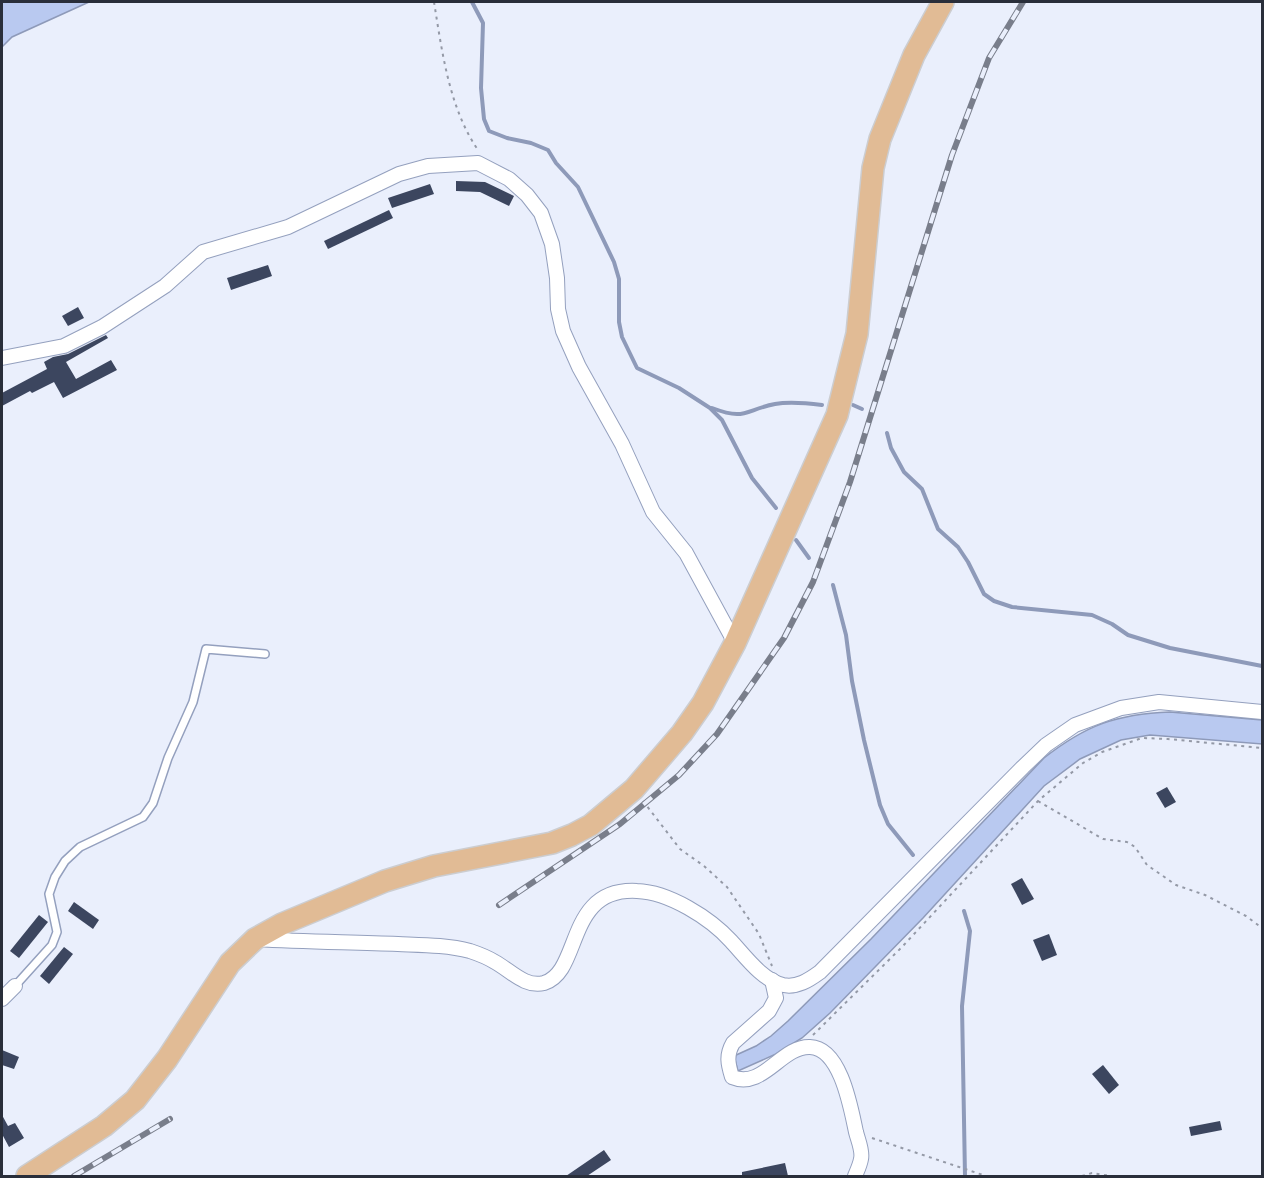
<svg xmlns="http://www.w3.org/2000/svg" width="1264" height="1178" font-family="'DM Sans',sans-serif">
  <rect width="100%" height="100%" fill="#eaeffc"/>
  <g fill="#b9c9f0" stroke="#8e9ab9" stroke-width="1.5">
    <polygon points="2,2 89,2 12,37 2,47"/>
    <path d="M1170,712L1262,720V744L1150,735L1121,740L1080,759L1044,786L923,918L830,1013L802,1038L776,1054L738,1071L734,1056L756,1046L771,1036L788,1021L871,939L1044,758C1086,725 1117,714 1170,712Z"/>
  </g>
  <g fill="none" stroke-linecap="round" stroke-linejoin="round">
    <g stroke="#8e9ab9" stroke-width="4">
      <polyline points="472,2 483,23 481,88 484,119 489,131 507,138 531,143 548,150 556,163 578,187 614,262 619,279 619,322 622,337 637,368 679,388 710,408 722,420 752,478 776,508"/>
      <polyline points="853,405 862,409"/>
      <path d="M712,408C746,421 744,410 775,404C790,401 807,403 822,405"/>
      <polyline points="887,433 891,448 904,472 922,489 938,529 958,547 968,562 984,594 994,601 1012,607 1092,615 1112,624 1128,635 1170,648 1262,666"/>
      <polyline points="796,540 809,558"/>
      <polyline points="833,585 846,635 852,681 864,740 880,805 888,824 913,855"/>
      <polyline points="964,911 970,931 962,1006 965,1176"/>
    </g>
  </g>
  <g fill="#3c465f">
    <polygon points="456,181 485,182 514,196 509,206 480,192 456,191"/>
    <polygon points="430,184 434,194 392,208 388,198"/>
    <polygon points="389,210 393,218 328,249 324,241"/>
    <polygon points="268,265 272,276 231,290 227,278"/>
    <polygon points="78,307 84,318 68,326 62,316"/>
    <polygon points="106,335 108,338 66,362 76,379 111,360 117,370 63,398 54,382 32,393 30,391 2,406 2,393 47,369 44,362 53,357 68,354"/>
    <polygon points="1167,787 1176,802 1165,808 1156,793"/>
    <polygon points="1022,878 1034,899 1022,905 1011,884"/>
    <polygon points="74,902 99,920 93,929 68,911"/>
    <polygon points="39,915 48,922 19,958 10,951"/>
    <polygon points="1049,934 1057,955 1042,961 1033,940"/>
    <polygon points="64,947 73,954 49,984 40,976"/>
    <polygon points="2,1050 19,1057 14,1069 2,1065"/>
    <polygon points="1103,1065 1119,1085 1109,1094 1092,1074"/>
    <polygon points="2,1115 8,1126 15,1123 24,1138 9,1147 2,1134"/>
    <polygon points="1220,1121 1222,1130 1191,1136 1189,1127"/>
    <polygon points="604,1150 611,1160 587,1176 566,1176"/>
    <polygon points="785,1163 788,1176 742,1176 742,1172"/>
  </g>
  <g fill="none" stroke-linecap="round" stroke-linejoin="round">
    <g stroke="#94a0be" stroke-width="10">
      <polyline id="service" points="15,986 52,945 57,932 49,894 55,877 65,861 80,847 143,817 153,803 168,758 193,702 206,649 265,654"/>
    </g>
    <g stroke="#94a0be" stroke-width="16">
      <g id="minor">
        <polyline points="2,358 64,346 102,327 165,286 203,252 288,227 399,174 428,166 478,163 509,179 527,195 541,213 552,244 557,278 558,309 563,331 579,367 622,444 653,512 686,553 735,643"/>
        <path d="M257,939C304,942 351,942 398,944C422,945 447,945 470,951C479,954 487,957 495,962C510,970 525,988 544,983C582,972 565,887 637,891C669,892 710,918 731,941C745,956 762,980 783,985C797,988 809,980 820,972L1023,767L1046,745L1075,725L1121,708L1159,702L1262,712"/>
        <path d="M772,980L776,998L769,1011L733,1043C726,1055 728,1064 732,1077C763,1090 781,1046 810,1047C841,1048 851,1109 856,1132C858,1140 863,1151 861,1159C860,1165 857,1171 855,1176"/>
        <polyline points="2,999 15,986"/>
      </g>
    </g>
    <g stroke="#cccdd0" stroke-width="24">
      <polyline id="primary" points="27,1176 104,1126 135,1100 167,1059 230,963 255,939 282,924 385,881 434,866 552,843 572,835 591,825 634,789 682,733 703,703 735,643 837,415 857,334 873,168 880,139 914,55 943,2"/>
    </g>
    <g stroke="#9499a6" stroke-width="2" stroke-dasharray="3 4.5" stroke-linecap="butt">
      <path d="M434,2C442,51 449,108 478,150"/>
      <polyline points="643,801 680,849 704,866 727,887 759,934 772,966"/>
      <polyline points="1038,801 1103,839 1127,842 1135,847 1147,865 1176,885 1205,895 1246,916 1262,928"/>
      <polyline points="813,1035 901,948 1038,801 1083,763 1102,752 1142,738 1168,739 1262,748"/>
      <polyline points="872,1138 986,1176"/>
      <polyline points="1082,1176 1092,1173 1111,1176"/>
    </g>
    <use href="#service" stroke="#fff" stroke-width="7"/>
    <use href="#minor" stroke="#fff" stroke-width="14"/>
    <use href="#primary" stroke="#e1bb95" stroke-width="21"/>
    <g stroke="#797e8b" stroke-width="6">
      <g id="rail">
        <polyline points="499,905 620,824 679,775 717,734 784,638 813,582 850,482 952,155 989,58 1023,2"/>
        <polyline points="74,1176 170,1119"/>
      </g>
    </g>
    <use href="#rail" stroke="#eaeffc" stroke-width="4" stroke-dasharray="11" stroke-linecap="butt"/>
  </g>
  <rect width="1264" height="1178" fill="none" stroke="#292e3a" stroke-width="6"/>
</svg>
